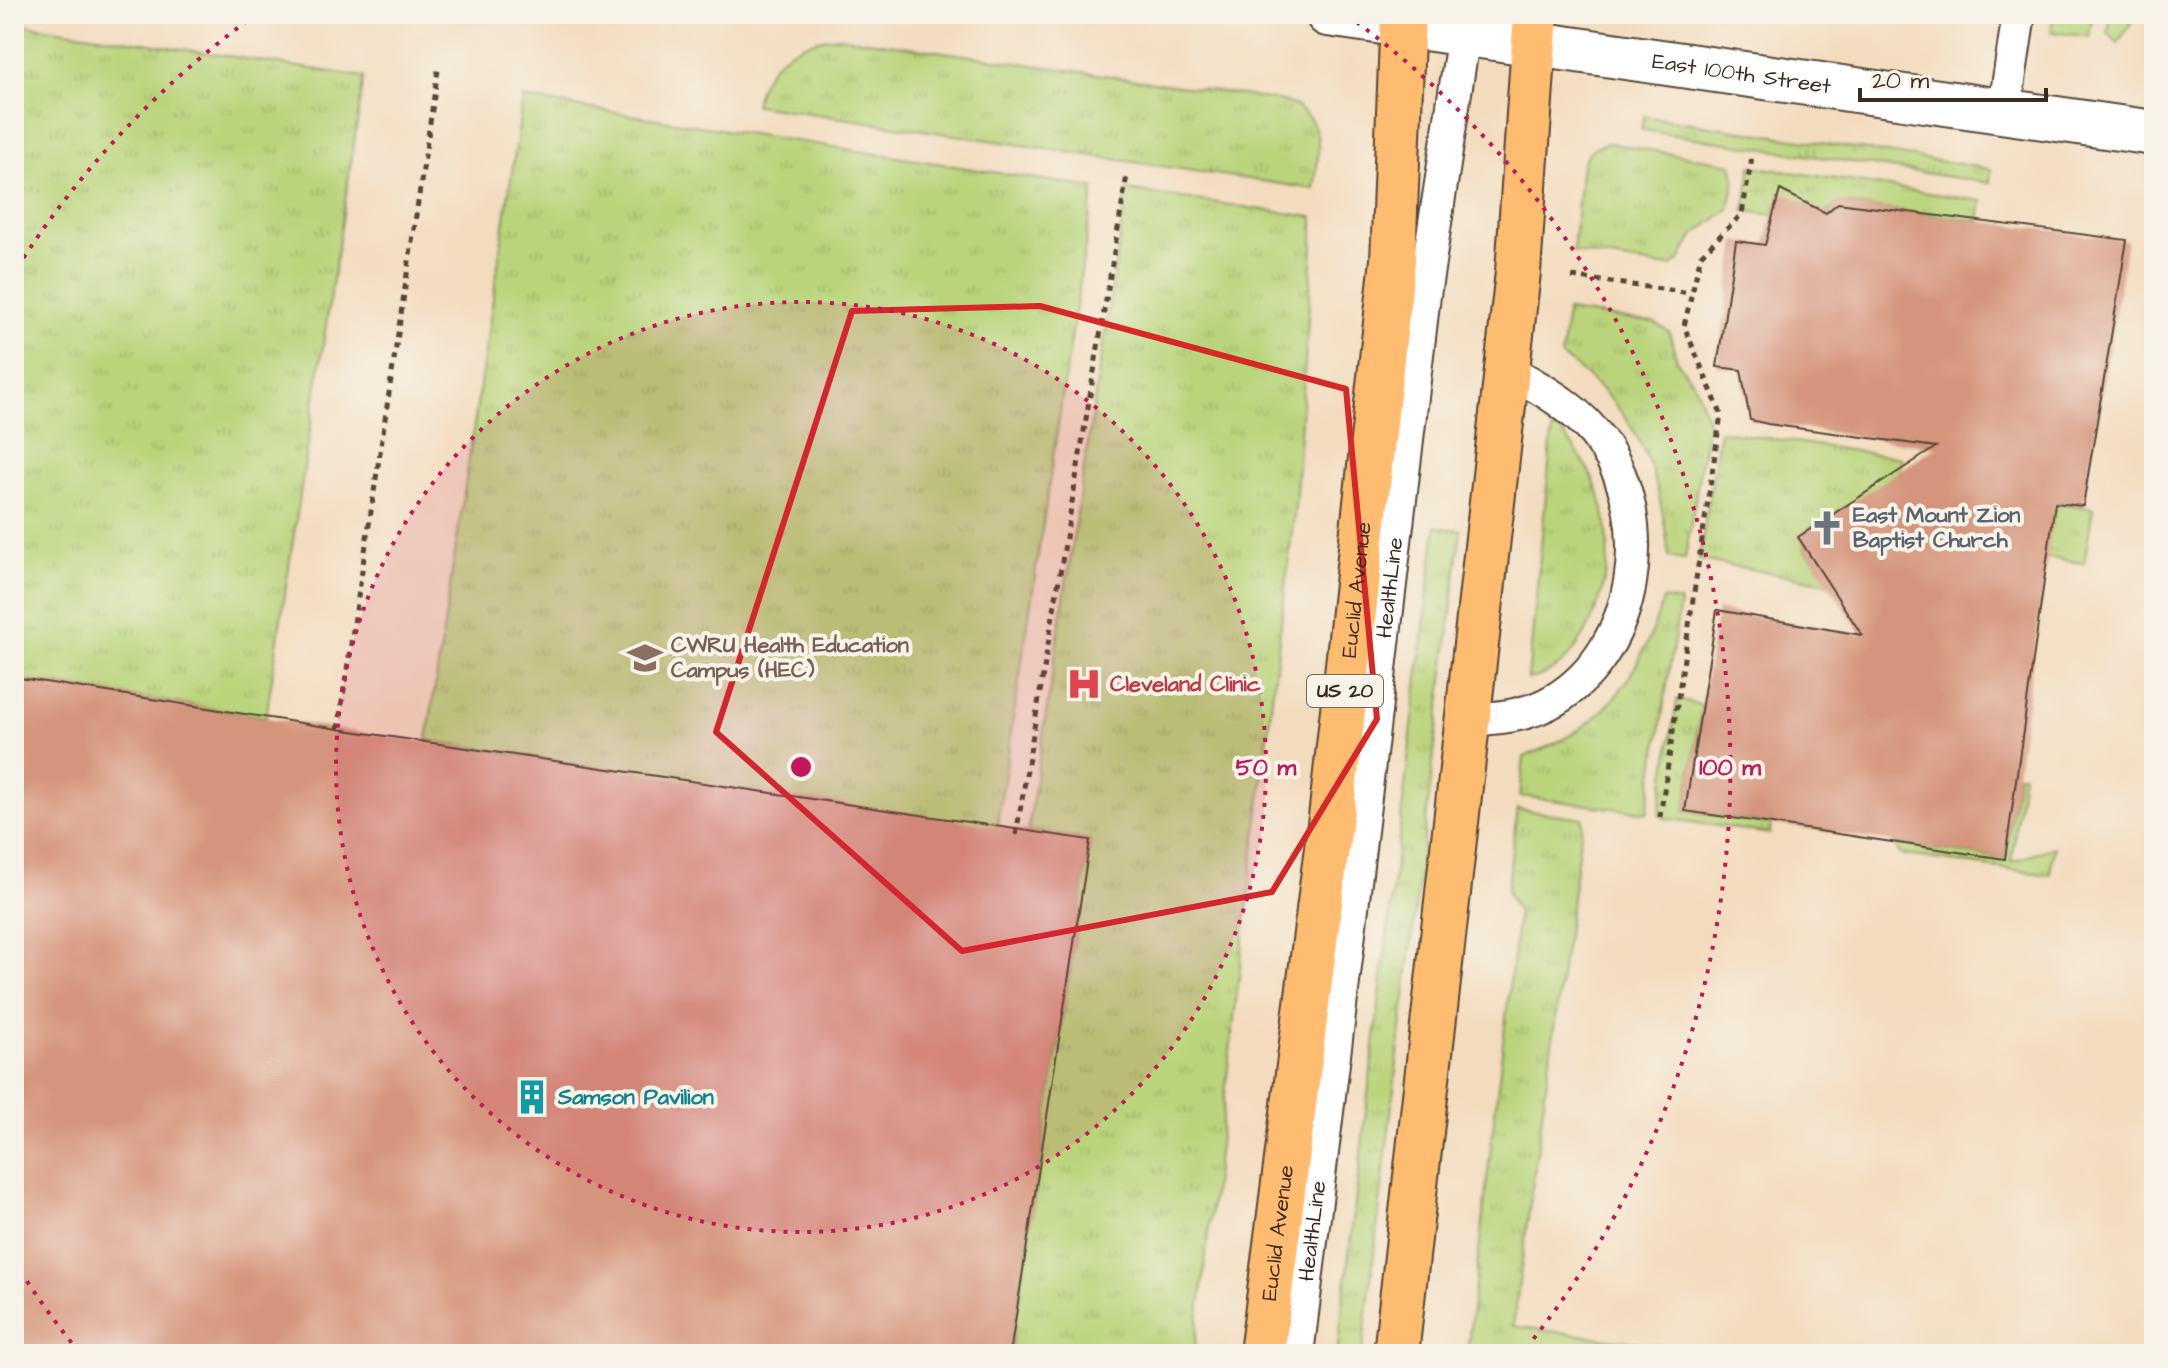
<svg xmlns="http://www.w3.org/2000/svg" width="2168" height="1368" font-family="'Architects Daughter',sans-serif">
  <defs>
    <pattern id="grass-tufts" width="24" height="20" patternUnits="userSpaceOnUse" patternTransform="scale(2)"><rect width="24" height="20" fill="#b9d47a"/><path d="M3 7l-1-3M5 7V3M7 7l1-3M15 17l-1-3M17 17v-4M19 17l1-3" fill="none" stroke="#a0b669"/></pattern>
  </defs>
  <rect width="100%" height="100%" fill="#f7f3e8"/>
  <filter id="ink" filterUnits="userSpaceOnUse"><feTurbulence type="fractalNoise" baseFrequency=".0125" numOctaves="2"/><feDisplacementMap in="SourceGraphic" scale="16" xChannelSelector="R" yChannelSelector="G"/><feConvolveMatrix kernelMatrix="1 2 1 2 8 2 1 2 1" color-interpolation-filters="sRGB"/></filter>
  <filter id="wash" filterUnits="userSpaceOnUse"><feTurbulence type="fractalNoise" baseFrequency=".006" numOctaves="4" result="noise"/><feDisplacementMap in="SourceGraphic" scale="32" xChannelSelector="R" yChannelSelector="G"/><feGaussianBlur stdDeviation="1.8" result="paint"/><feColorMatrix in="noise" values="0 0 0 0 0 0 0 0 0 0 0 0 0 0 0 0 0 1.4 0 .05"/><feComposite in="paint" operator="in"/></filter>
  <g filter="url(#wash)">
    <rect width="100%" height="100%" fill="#f3dcbe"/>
    <g fill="url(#grass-tufts)" stroke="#7a7f4c" stroke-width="2">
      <polygon points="2053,14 2093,14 2089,37 2051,32"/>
      <polygon points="2111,14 2133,14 2131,23 2118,43 2108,33"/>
      <polygon points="14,23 364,77 266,717 14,678"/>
      <path d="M840,37L1283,101C1328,117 1319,150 1314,189L755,105C762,61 798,39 840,37Z"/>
      <polygon points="523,98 1094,188 996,832 427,740"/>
      <polygon points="1644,116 1991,169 1990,183 1641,130"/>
      <path d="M1608,143L1732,164L1735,178L1729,209L1694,235L1680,260L1672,266H1659L1573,252L1582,164C1588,151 1594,146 1608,143Z"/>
      <polygon points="1751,166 1982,201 1979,221 1839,203 1819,218 1784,200 1775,206 1773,215 1744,211"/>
      <polygon points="1127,190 1313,217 1313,247 1295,506 1194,1354 1010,1354 1090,840 1028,831"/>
      <path d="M1567,311L1655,323L1669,332L1677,361L1696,387L1708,422L1685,559L1669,557C1660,468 1637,408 1561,356Z"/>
      <path d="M1553,424C1613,482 1624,562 1584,635C1571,657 1555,675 1528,679Z"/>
      <polygon points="1720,431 1902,458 1898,481 1806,531 1804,547 1812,558 1864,568 1860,589 1699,560"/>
      <polygon points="1953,489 2093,508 2084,563 1945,543"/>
      <polygon points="1436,527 1461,530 1362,1354 1337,1354"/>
      <path d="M1663,599L1680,602L1647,813L1520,796L1524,757C1551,746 1578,734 1600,713C1630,686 1652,638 1663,599Z"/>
      <polygon points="1677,700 1702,705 1685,811 1771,824 1770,834 1664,818 1659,814"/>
      <polygon points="2018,774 2023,774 2011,862 2054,847 2050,875 1899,854 1896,843 2005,859"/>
      <polygon points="1517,809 1583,818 1513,1326 1719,1354 1467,1354 1518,913 1507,892"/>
    </g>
    <g id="blocks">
      <g fill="#d5947b">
        <polygon points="1780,190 1826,213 1838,203 2127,240 2083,506 2055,503 2005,859 1685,811 1717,610 1862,635 1798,537 1936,447 1768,424 1750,420 1741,370 1717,367 1736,241 1765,245"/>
        <polygon points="14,677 338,729 1090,840 1010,1354 14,1354"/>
      </g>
    </g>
  </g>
  <g filter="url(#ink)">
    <use href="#blocks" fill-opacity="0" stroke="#574536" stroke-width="2"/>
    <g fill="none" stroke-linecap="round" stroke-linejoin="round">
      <g stroke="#574536" stroke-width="36">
        <g id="lane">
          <polyline points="2004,113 2019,14"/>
          <path d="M1468,720C1499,718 1529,716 1556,699C1638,649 1656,521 1603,444C1579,409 1544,390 1508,370"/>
          <path id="s1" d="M1297,1354L1347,950L1424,295L1467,14"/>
        </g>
      </g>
      <g stroke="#574536" stroke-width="48">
        <g id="street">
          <path id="s2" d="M1328,14L2154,133"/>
        </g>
      </g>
      <g stroke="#574536" stroke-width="48">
        <g id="primary">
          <path id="s3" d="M1262,1354L1332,809L1393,260L1403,14"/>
          <polyline points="1396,1354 1518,272 1536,14"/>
        </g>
      </g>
      <g stroke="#574536" stroke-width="5" stroke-dasharray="6 6" stroke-linecap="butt">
        <polyline points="1572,277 1691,293"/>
        <polyline points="338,729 438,70"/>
        <polyline points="1660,817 1721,414 1684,326 1701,255 1742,214 1752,157"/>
        <polyline points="1016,835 1127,175"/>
      </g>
      <use href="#lane" stroke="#fff" stroke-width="32"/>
      <use href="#street" stroke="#fff" stroke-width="44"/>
      <use href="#primary" stroke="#fdbc6f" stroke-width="44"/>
    </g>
  </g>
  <path fill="none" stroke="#d62828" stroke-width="6" stroke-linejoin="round" d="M1040,306L1346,389L1377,719L1272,892L962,951L716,732L852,311Z"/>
  <circle cx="801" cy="767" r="465" fill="#c2185b" fill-opacity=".12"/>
  <g fill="none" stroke="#c2185b" stroke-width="4" stroke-dasharray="4 8">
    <circle cx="801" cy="767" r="465"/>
    <path d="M79 1352A929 929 0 0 1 17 1266M17 268A929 929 0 0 1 255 15M1347 15A929 929 0 0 1 1523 1352"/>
  </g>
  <defs>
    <g id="church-bare" transform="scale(2.76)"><path d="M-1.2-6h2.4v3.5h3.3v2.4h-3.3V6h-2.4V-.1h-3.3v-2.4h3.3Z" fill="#6b7280" stroke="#f7f3e8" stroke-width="2.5" paint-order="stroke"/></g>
    <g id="university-bare" transform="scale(2.76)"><path d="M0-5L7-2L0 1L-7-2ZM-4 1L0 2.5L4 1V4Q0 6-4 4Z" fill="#8d6e63" stroke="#f7f3e8" stroke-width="2.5" paint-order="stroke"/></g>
    <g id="hospital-bare" transform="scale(2.76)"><path d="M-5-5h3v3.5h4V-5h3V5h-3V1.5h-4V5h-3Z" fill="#e0444e" stroke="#f7f3e8" stroke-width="2.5" paint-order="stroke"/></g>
    <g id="building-bare" transform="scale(2.76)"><path d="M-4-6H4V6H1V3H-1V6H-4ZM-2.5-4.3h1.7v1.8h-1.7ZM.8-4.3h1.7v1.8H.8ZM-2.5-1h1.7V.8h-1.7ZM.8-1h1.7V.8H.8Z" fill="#0f9aa8" stroke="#f7f3e8" stroke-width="2.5" paint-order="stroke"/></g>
  </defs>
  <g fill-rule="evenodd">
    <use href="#church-bare" x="1827" y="528"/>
    <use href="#university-bare" x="645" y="658"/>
    <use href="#hospital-bare" x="1084" y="684"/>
    <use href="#building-bare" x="532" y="1097"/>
  </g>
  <g text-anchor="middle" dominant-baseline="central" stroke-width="8" stroke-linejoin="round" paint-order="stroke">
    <rect fill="#f7f3e8" stroke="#73665b" stroke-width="2" x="1307" y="675" width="76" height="32" rx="6"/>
    <g font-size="20" font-weight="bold" fill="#3b2a1e">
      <text x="1345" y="691">US 20</text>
    </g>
    <g font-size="22" fill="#3b2a1e" stroke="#f7f3e8">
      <text stroke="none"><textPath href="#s2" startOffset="418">East 100th Street</textPath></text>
      <text stroke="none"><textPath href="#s1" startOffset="772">HealthLine</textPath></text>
      <text stroke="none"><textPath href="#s3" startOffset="770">Euclid Avenue</textPath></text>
      <text stroke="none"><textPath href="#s1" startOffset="124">HealthLine</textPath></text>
      <text stroke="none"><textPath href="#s3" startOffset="122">Euclid Avenue</textPath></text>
    </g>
    <g font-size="22" font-weight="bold" fill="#5b616d" stroke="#f7f3e8" text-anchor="start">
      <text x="1853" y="515">East Mount Zion<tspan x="1853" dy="25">Baptist Church</tspan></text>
    </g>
    <g font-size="22" font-weight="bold" fill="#785e54" stroke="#f7f3e8" text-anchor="start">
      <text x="671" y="645">CWRU Health Education<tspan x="671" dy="25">Campus (HEC)</tspan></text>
    </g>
    <g font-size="22" font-weight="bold" fill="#be3a42" stroke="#f7f3e8" text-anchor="start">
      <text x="1110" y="684">Cleveland Clinic</text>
    </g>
    <g font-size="22" font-weight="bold" fill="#0d838f" stroke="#f7f3e8" text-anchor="start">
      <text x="558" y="1097">Samson Pavilion</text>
    </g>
  </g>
  <circle cx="801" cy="767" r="12" fill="#c2185b" stroke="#f7f3e8" stroke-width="4"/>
  <g font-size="24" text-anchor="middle" font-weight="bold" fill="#c2185b" stroke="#f7f3e8" stroke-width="8" stroke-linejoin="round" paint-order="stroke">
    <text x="1266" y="775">50 m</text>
    <text x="1730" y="775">100 m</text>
  </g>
  <rect width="2168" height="1368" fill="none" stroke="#f7f3e8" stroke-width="48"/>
  <path d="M1860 88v12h186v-12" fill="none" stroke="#3b2a1e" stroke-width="4"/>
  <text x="1872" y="88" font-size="24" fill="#3b2a1e" stroke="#f7f3e8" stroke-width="6" paint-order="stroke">20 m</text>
</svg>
